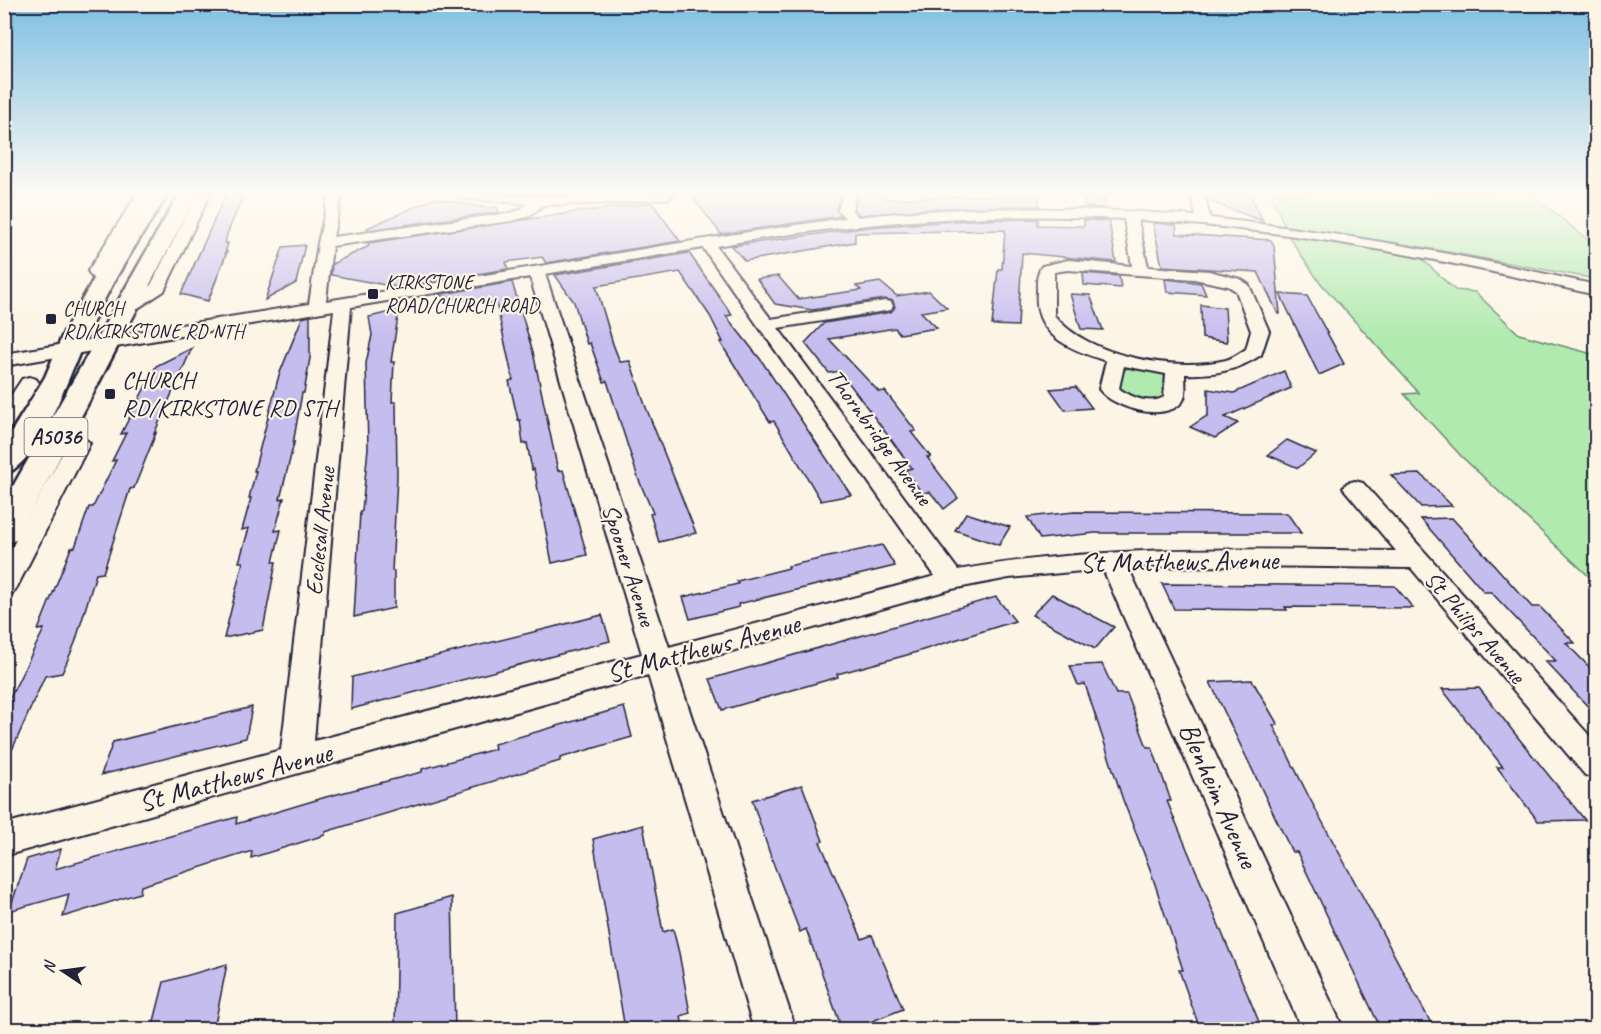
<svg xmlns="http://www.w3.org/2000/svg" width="1601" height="1034" font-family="Caveat,sans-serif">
  <rect width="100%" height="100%" fill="#fcf5e5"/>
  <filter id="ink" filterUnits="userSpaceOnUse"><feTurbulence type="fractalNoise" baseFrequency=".0167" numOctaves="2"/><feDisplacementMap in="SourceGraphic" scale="12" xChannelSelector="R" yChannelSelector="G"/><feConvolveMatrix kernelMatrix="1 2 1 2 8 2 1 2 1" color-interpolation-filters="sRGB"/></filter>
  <g filter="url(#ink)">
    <g fill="#b0eaae" stroke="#698674" stroke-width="1.5">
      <polygon points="1270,194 1531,194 1596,246 1596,279 1410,245 1285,226"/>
      <polygon points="1287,234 1420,257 1455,290 1475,292 1519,334 1596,355 1596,583 1461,456 1404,394 1419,393 1318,280"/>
      <path d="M1128,368L1164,374L1167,377L1165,398C1146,402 1135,399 1118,388L1121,372Z"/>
    </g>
    <g fill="#c6bdef" stroke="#22223b" stroke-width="1.5">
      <polygon points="226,194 244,194 227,234 225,243 228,243 225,253 227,252 208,301 181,294"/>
      <polygon points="720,194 841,194 836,209 841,216 721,234 693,198"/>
      <polygon points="858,194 887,194 886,199 1040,194 1039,206 942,208 859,215 854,209"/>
      <polygon points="1084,194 1102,194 1106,208 1084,207"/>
      <polygon points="1206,194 1250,194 1263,221 1208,201"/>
      <polygon points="435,198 486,208 497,207 499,212 367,230 367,228"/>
      <polygon points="652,203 680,241 546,263 542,257 506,262 508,269 396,287 331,275 332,264 369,246 368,243 576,212"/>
      <polygon points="1038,219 1038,225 1084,226 1084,220 1109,221 1116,262 1022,253 1018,326 992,325 998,269 1002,269 1005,230 855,233 855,242 745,261 731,246 869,227 970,220"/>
      <polygon points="1153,223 1176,225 1177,234 1271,240 1274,246 1280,314 1278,314 1258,272 1162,266"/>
      <polygon points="305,245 296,283 265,300 283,247"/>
      <polygon points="689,253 732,315 726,316 761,360 851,495 821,501 774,421 770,422 720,342 723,342 710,316 680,272 596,286 613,344 620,362 630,361 645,405 696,533 659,542 650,514 653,513 638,478 607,381 604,382 590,343 587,344 574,302 555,275"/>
      <polygon points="1083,273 1119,276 1121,288 1084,285"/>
      <polygon points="778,276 798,299 861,290 856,286 880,282 897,296 929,291 947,308 921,312 937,328 900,334 895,328 829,339 879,392 885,391 916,431 911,432 931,457 927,457 958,498 944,509 930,492 922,493 905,470 912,468 840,371 829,373 805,343 824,323 891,312 895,307 893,301 885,299 812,310 775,304 757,279"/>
      <polygon points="1165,279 1201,283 1206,295 1167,292"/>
      <polygon points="512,282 533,352 558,471 563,470 587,555 552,563 534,469 532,470 527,443 523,444 520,420 518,420 509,381 513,380 496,302 484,304 436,295"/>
      <polygon points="1070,294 1090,295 1103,330 1081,329"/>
      <polygon points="1280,294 1307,296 1344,364 1319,375"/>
      <polygon points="1201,305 1225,308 1227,342 1202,338"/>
      <polygon points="399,310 391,362 394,362 392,402 396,402 397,477 392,571 394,571 394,608 354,617 360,512 362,511 368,448 366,363 372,335 369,317"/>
      <polygon points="310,316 310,358 304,393 302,393 293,444 294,443 280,499 284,498 275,531 281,530 273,562 276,562 263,630 224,638 243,562 239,562 249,528 242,530 251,498 249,498 256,471 254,471 279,375 302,318"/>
      <polygon points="192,348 154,434 156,433 134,488 130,489 103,573 96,574 75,643 62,673 45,676 4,768 4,710 44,629 38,630 71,548 75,547 89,507 93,507 116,460 112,461 126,433 121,434 156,366"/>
      <polygon points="1284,371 1291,388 1225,417 1238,423 1215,438 1190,427 1208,415 1208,389 1234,393"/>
      <polygon points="1076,387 1092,408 1065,410 1050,389"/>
      <polygon points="1287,440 1316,453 1298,468 1268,455"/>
      <polygon points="1421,474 1452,506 1421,507 1391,475"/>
      <polygon points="1074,512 1287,513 1301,533 1095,533 1040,539 1027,517"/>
      <polygon points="966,513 1010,527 999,545 955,530"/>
      <polygon points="1452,518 1532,607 1540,607 1575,643 1566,643 1596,674 1596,715 1545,661 1556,661 1491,592 1484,592 1421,519"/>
      <polygon points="882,545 895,566 738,604 739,607 690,619 683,597 738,584 737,581 789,568 788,566"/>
      <polygon points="1162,584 1395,586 1413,608 1285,607 1287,610 1174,609"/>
      <polygon points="1052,594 1114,627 1095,649 1032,615"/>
      <polygon points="996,597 1015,621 907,655 837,674 838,677 722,710 710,679"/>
      <polygon points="602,615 610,641 351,709 352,677"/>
      <polygon points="1102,664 1116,694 1127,694 1147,747 1152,747 1171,801 1167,801 1262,1029 1200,1029 1179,970 1183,970 1150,869 1123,800 1085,684 1078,685 1070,666"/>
      <polygon points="1252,680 1278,725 1273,725 1309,797 1432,1025 1379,1025 1297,852 1292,852 1210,682"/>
      <polygon points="1479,688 1516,735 1585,820 1538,821 1497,767 1503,767 1442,689"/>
      <polygon points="252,707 246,738 101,775 113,742"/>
      <polygon points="624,707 632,737 560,758 560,761 325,832 325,835 251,858 252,851 141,886 140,893 63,917 69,894 9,911 27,859 61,849 55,869 237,817 236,824 326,797 422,772 422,769 495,749 494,744"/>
      <polygon points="802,785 823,841 820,842 862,939 872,935 903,1009 852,1029 842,1029 806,929 800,932 772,860 752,800"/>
      <polygon points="643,825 663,932 673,929 679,953 690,1013 681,1016 683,1029 625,1029 593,839"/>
      <polygon points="452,897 455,1029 395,1029 397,913"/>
      <polygon points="227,964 214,1029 152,1029 164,982"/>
    </g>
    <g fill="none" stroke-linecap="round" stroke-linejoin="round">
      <g stroke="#22223b" stroke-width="4">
        <g id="minor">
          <polygon points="4,194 16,194 9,203 4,204"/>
          <polygon points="137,194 150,194 104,271 111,282 103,287 97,285 88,271"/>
          <polygon points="197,194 210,194 164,291 132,312 120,312 118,308 120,304 151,285"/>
          <path d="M329,194H342L333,237L510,213L520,210L527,204L461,198L455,194L565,197L675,194L669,198L617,203L543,205L530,216L511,221L332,246L326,301L729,235L845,218L838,210L843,194H856L852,210L858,217C970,204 1083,207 1196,216L1191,194H1204L1210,218C1341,232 1468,256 1596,285V295C1445,260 1293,229 1138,220L1148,267L1209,271L1240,279L1249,285L1269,331L1261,355C1236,371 1215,375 1185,374C1185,382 1187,396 1182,402C1164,423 1113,408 1099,389L1106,361C1072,350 1033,336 1037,293C1037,283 1036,274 1042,266L1068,260L1132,266L1124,219C985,211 853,222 716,246L771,319L885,301L891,302L893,306L891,310L885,311L778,328L958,570C1104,544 1249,549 1396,551L1343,488L1347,483L1355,481L1363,483L1596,743V779L1585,775L1411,568L1242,566L1128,567L1344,1030H1302L1103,569L1009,578L952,589L675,667L796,1030H754L648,675L4,856V824L281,750L334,310L4,366V354L309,304L318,243ZM703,248L935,576L669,647L545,274ZM1068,270L1194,279L1228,286L1236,291L1251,331L1246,349C1240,353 1233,358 1226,360C1176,372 1087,357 1054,315V272ZM530,277L642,654L314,741L351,307ZM1124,366L1166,374L1164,397C1151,405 1133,398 1121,390L1119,388Z"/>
          <polygon points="29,377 36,379 39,383 11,427 4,429 4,406 22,379"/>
          <polygon points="60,423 67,425 90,443 17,587 13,593 4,596 4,562 67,445 50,429 53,425"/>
        </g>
      </g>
      <g stroke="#22223b" stroke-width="5">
        <g id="highway">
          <path d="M150,194H168C149,224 129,254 112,285C104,300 96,315 89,330C74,363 40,465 4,474V444L45,377L64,332L92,282Z"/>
          <polygon points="179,194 197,194 21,532 16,540 4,543 4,502"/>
        </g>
      </g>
      <use href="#minor" fill="#fcf5e5" fill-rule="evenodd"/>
      <use href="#highway" fill="#fcf5e5" fill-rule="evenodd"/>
    </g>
  </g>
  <linearGradient id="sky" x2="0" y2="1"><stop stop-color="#7ebfe3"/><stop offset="0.57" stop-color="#fefaf3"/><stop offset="1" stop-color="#fefaf3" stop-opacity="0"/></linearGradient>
  <rect width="1601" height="339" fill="url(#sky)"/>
  <g fill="#22223b" stroke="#fcf5e5" stroke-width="2">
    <rect x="367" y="288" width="12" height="12" rx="3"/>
    <rect x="45" y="313" width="12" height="12" rx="3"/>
    <rect x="104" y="388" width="12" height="12" rx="3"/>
  </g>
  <g text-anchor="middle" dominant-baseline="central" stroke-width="4.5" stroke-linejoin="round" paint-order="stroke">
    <g font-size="20" fill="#22223b" stroke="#fcf5e5" text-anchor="start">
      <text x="385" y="282">KIRKSTONE<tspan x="385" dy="23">ROAD/CHURCH ROAD</tspan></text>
      <text x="63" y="308">CHURCH<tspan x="63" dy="23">RD/KIRKSTONE RD NTH</tspan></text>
    </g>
    <rect fill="#fcf5e5" stroke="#63616e" stroke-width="1.5" x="24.5" y="418" width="63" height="38" rx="4.5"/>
    <g font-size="22" font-weight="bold" fill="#22223b">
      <text x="56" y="437">A5036</text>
    </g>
    <g font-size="24" fill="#22223b" stroke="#fcf5e5" text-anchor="start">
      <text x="122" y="380">CHURCH<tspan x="122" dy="28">RD/KIRKSTONE RD STH</tspan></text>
    </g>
    <g font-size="24" fill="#22223b" stroke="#fcf5e5">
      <text transform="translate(880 437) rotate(54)">Thornbridge Avenue</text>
      <text transform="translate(320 531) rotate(-84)">Ecclesall Avenue</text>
      <text transform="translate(629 565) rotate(72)">Spooner Avenue</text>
      <text transform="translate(1475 627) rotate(49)">St Philips Avenue</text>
    </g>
    <g font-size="28" fill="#22223b" stroke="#fcf5e5">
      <text transform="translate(1179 561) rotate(-1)">St Matthews Avenue</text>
      <text transform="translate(703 648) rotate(-15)">St Matthews Avenue</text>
      <text transform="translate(235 777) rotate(-15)">St Matthews Avenue</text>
      <text transform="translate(1219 795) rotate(66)">Blenheim Avenue</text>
    </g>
  </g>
  <rect width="1601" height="1034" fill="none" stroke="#fcf5e5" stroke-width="24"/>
  <rect x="12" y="12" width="1577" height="1010" fill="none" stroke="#22223b" stroke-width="2" filter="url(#ink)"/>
  <g transform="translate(63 971) rotate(283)" stroke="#fcf5e5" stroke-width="4.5" paint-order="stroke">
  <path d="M0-4.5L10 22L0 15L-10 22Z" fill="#22223b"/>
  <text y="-9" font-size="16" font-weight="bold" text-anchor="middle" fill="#22223b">N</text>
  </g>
</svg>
